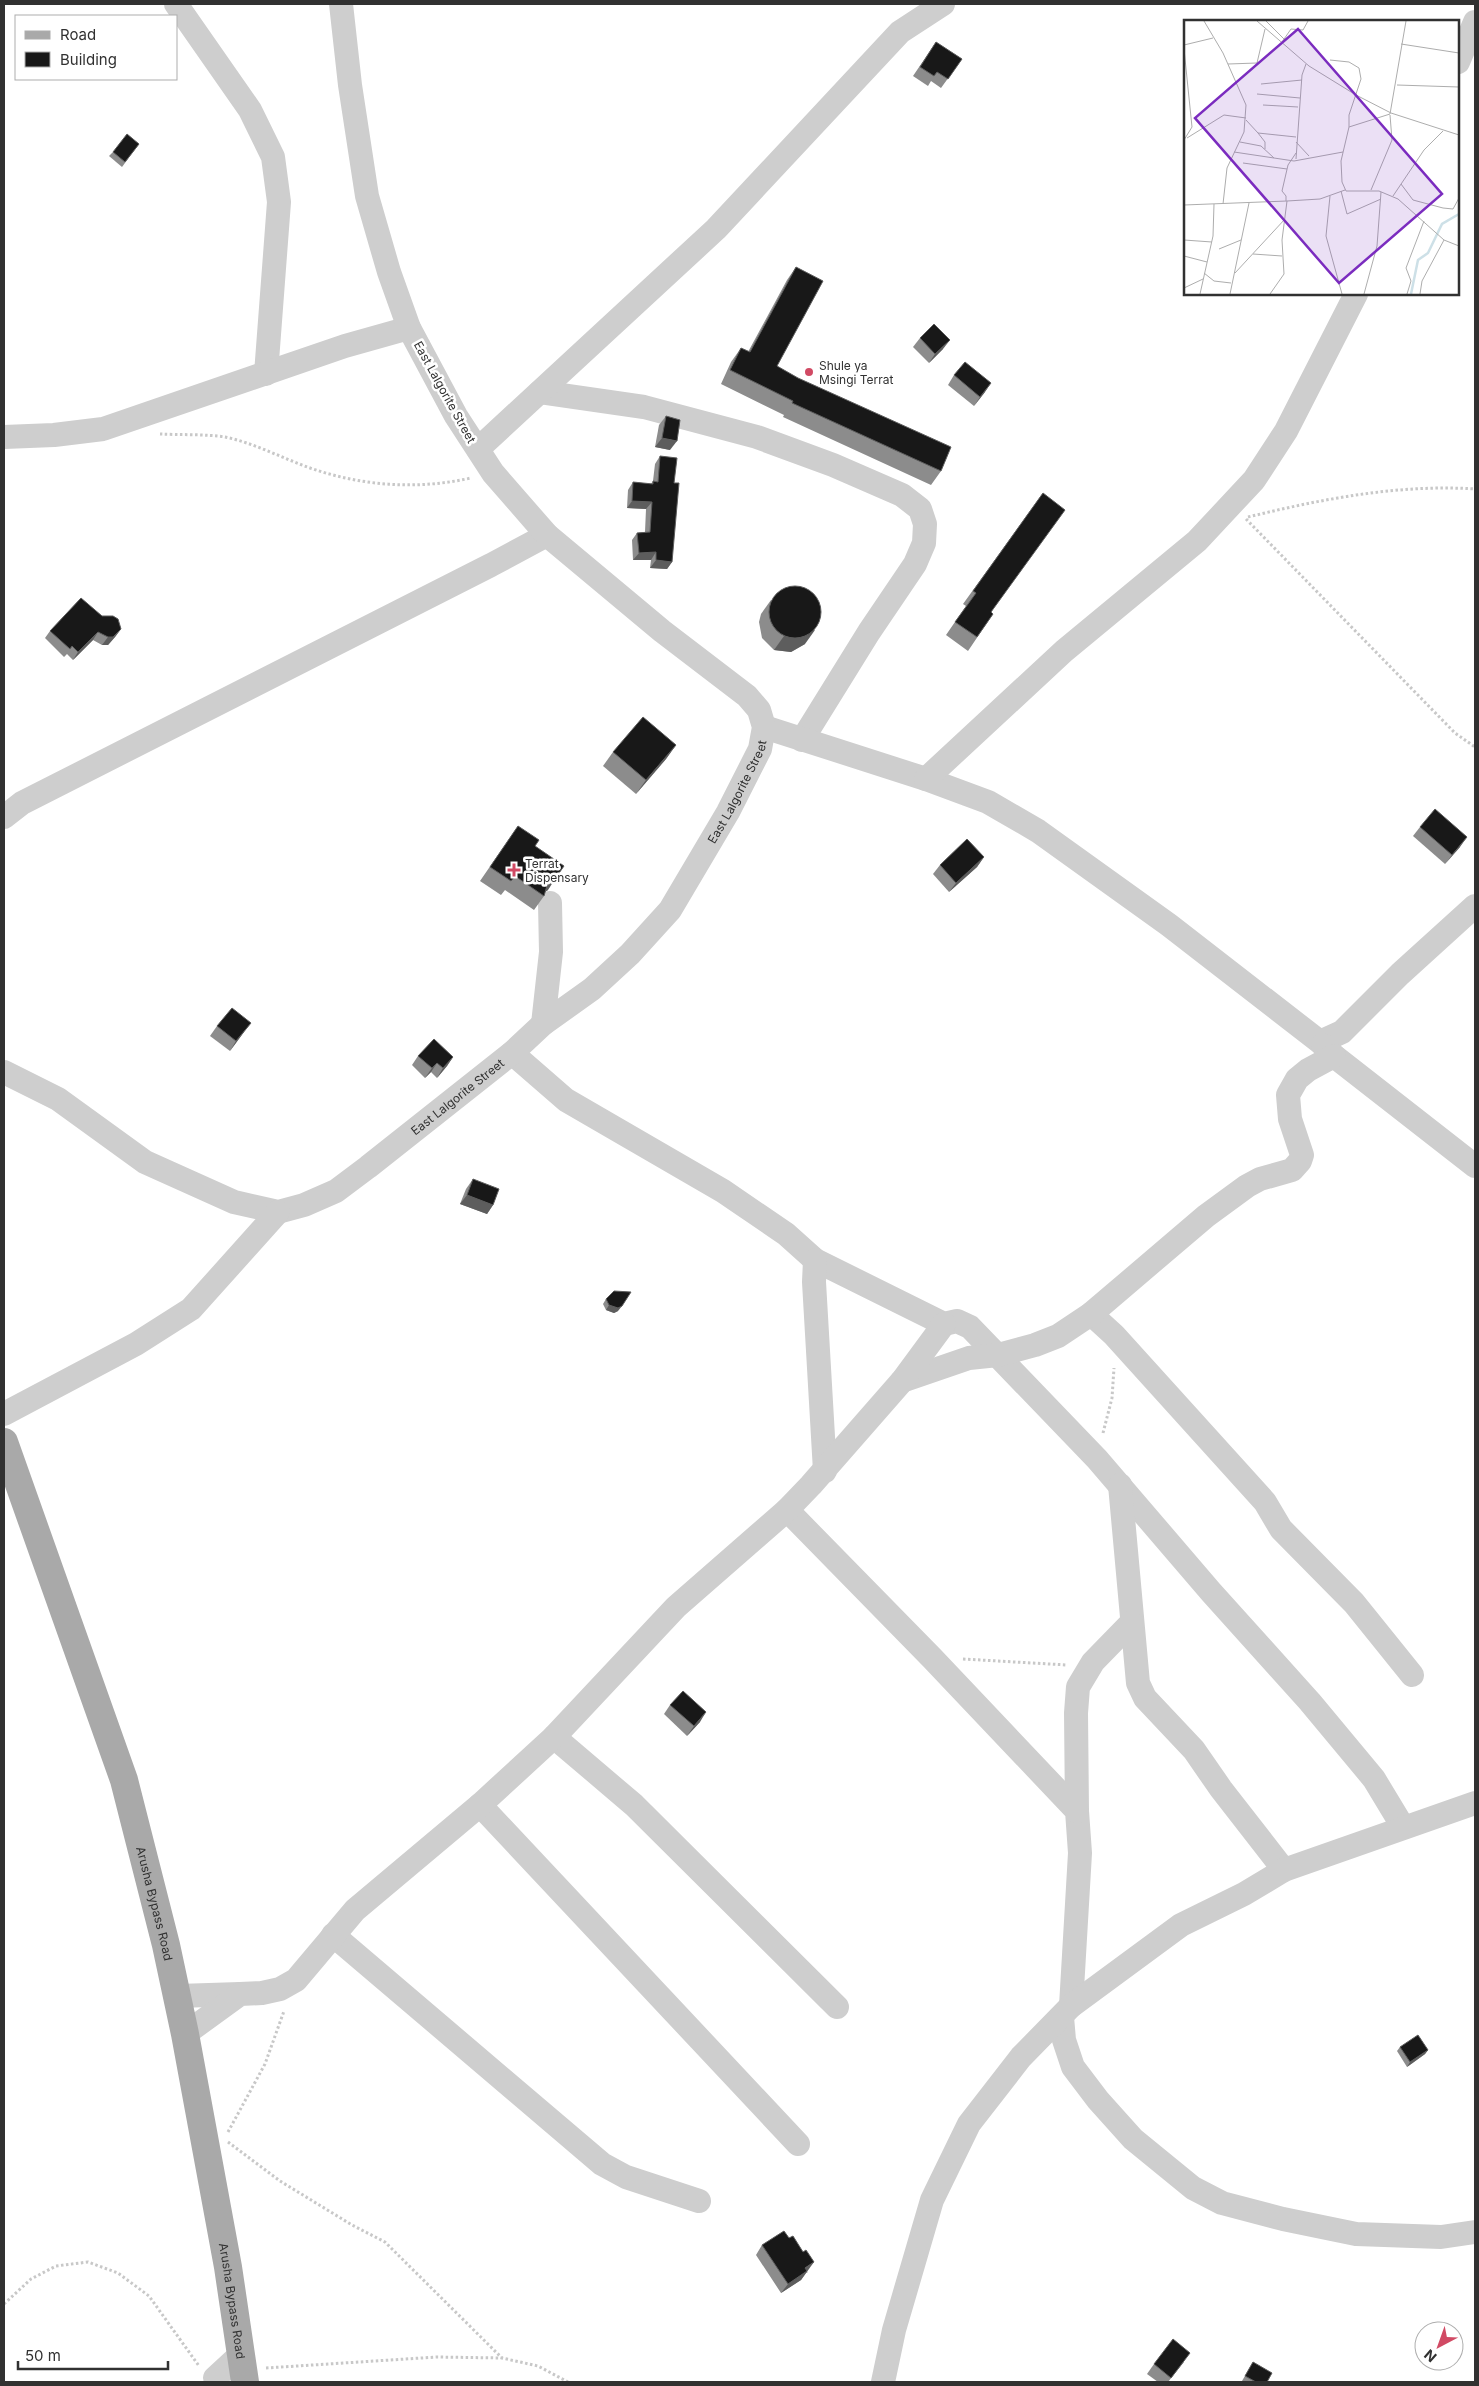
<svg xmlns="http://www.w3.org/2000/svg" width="1479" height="2386" font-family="Inter,sans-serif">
  <rect width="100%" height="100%" fill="#fff"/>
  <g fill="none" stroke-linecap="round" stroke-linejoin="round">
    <g stroke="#c8c8c8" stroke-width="3" stroke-dasharray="2.5 2.5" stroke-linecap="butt">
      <path d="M160,434C179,435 207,434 225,437C254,443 282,458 310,468C362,486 417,490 471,478"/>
      <path d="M1248,517C1322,499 1399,484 1475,489"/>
      <polyline points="1246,519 1455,733 1475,747"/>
      <polyline points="1103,1433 1112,1398 1114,1368"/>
      <polyline points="963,1659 1067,1665"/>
      <polyline points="228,2132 265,2064 284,2011"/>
      <polyline points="228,2142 280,2181 352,2225 385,2242 502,2358"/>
      <polyline points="4,2304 31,2279 56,2266 88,2262 118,2273 149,2296 199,2366"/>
      <polyline points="266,2368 437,2357 502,2358 538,2366 568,2382"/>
    </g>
    <g stroke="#cecece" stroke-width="24">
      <polyline points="176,4 250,110 273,157 279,202 266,374"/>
      <polyline points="1458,62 1475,22"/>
      <polyline points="540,392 644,407 757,437 833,465 902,495 920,509 925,524 924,543 915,564 869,632 802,740"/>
      <polyline points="4,437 54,435 103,429 345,346 409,328"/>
      <polyline points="478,449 716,229 900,32 943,4"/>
      <polyline points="764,727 926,779 988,802 1038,831 1169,925 1320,1042 1342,1032 1400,974 1475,906"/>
      <polyline points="926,779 1064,651 1197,541 1254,480 1286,431 1356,294"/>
      <polyline points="4,817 22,803 491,565 547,535"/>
      <polyline points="543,1024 551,952 550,903"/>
      <polyline points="1323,1045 1334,1056 1475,1166"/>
      <polyline points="512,1053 566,1100 723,1191 786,1234 815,1260 944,1324 957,1321 970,1327 1097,1459 1211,1592 1310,1702 1374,1779 1403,1827"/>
      <path id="s1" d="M4,1072L58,1099L145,1162L234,1202L278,1212L304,1205L336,1191L368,1167L512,1053L543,1024L592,989L630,954L670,910L728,812L760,749L764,727L759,710L747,696L662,631L547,535L493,473L456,416L409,328L389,272L367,196L350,85L341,4"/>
      <polyline points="815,1260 814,1282 825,1471"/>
      <polyline points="1091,1314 1114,1335 1265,1502 1281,1529 1354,1603 1412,1675"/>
      <polyline points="902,1381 969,1358 998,1355 1035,1345 1058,1336 1091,1314 1206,1216 1247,1186 1260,1179 1292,1170 1300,1161 1302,1155 1290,1119 1288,1095 1297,1079 1308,1070 1334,1056"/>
      <polyline points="4,1414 136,1344 191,1309 278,1212"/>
      <polyline points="1120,1485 1138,1683 1145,1698 1194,1750 1221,1789 1284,1870"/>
      <polyline points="787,1510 932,1658 1077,1811 1080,1853 1071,2006"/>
      <polyline points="554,1737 634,1805 837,2007"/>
      <polyline points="480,1805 798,2144"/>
      <polyline points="1077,1811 1076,1713 1078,1687 1093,1662 1131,1623"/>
      <polyline points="333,1935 602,2164 626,2177 699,2201"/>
      <polyline points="178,1996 240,1994"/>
      <polyline points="1062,2017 1064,2040 1073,2067 1098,2100 1133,2139 1193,2188 1222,2203 1283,2219 1356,2234 1441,2237 1475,2232"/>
      <polyline points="185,2034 240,1994 262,1993 280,1989 296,1980 355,1910 480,1805 554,1737 676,1607 787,1510 811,1485 902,1381 944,1324"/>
      <polyline points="215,2378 241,2354"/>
      <polyline points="883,2382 894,2330 932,2200 969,2124 1021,2057 1071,2006 1181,1925 1244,1894 1284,1870 1475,1803"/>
    </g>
    <path stroke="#a9a9a9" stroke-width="28" id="s2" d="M4,1442L124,1780L166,1945L185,2034L228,2267L245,2382"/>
  </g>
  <g fill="#8c8c8c">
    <polygon points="936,42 962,59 941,88 931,81 928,86 913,76"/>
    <polygon points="139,144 122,167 109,156 113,152"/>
    <polygon points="796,267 777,366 941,471 931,485 783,417 784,415 721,384 731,362 741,348 748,352 787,280"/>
    <polygon points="920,338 943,349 929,363 913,347"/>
    <polygon points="954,375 985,392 974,406 948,385"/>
    <polygon points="666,416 670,450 655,447 659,425"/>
    <polygon points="660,456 674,483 672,562 667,569 650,568 651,560 633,560 632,540 637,533 645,532 646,509 627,508 628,490 633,482 651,484 653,481 655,464"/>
    <polygon points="1043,493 991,613 993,614 968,651 946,635 966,606 963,604"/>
    <polygon points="771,600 805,644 791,652 774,650 762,638 759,622 761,614"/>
    <polygon points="102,616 121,629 115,637 108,645 102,645 93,640 73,660 67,654 64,657 45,638 50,631"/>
    <polygon points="676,745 666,759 636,794 603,766 613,752"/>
    <polygon points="518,826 548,890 545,892 544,896 534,910 505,890 501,895 480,881"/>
    <polygon points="1420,827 1460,847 1445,864 1413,836"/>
    <polygon points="984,857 977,867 949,892 933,874 940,865"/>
    <polygon points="217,1026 244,1032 230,1051 210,1036"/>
    <polygon points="418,1056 453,1057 447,1066 437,1078 431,1072 425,1078 412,1065"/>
    <polygon points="473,1179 493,1205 487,1214 460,1204 466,1189"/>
    <polygon points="606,1299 618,1311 614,1313 606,1310 603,1304"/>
    <polygon points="670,1705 700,1722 687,1736 664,1714"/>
    <polygon points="1400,2047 1428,2050 1425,2054 1407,2067 1397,2051"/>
    <polygon points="762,2245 808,2272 806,2273 801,2280 781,2293 756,2255"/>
    <polygon points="1184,2362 1168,2382 1158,2382 1147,2374 1154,2364"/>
    <polygon points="1253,2362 1267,2382 1245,2382 1242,2381"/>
  </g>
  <g fill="#5d5d5d">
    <polygon points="950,340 943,349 929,363 935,354"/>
    <polygon points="991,383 985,392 974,406 980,397"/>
    <polygon points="662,438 677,441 670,450 655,447"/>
    <polygon points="632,501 652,502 646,509 627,508"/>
    <polygon points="656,552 651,560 633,560 639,553"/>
    <polygon points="656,560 672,562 667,569 650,568"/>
    <polygon points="121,629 115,637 108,645 102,645 108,637"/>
    <polygon points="815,630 805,644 791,652 774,650 784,636"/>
    <polygon points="98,632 93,640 73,660 78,652"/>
    <polygon points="676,745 666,759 636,794 646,780"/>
    <polygon points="1467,837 1460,847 1445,864 1452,855"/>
    <polygon points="984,857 977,867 949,892 956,883"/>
    <polygon points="557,876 548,890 541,894 548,882"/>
    <polygon points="251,1023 244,1032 230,1051 236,1041"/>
    <polygon points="453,1057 447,1066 437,1078 443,1068"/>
    <polygon points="437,1063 431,1072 425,1078 432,1068"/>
    <polygon points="467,1195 493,1205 487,1214 460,1204"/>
    <polygon points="609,1305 622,1306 618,1311 614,1313 606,1310"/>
    <polygon points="706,1712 700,1722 687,1736 694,1726"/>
    <polygon points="1428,2050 1425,2054 1407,2067 1410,2062"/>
    <polygon points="814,2262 801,2280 781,2293 788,2284 805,2268"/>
  </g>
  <g fill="#181818" stroke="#5d5d5d">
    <polygon points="936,42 962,59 948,79 937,72 934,76 920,67"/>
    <polygon points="127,134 139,144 125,162 113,152"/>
    <polygon points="796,267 823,281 777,366 798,378 951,447 941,471 792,403 793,401 730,370 741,348 750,352"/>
    <polygon points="934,324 950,340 935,354 920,338"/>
    <polygon points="965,362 991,383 980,397 954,375"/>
    <polygon points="666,416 680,420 677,441 662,438"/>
    <polygon points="660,456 677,458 674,483 679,483 672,562 656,560 656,552 639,553 637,533 650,532 652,502 632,501 633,482 653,484 653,481 658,482"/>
    <polygon points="1043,493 1065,510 991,612 993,614 977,637 955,622 976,593 973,591"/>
    <circle cx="795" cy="612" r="26"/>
    <polygon points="81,598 102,616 113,616 118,619 121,629 113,637 108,637 98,632 78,652 72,646 70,649 50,631"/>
    <polygon points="643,717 676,745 646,780 613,752"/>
    <polygon points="1435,809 1467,837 1452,855 1420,827"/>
    <polygon points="518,826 539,840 535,846 564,866 557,876 548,882 544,896 515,876 511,881 490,867"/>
    <polygon points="967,839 984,857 956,883 940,865"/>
    <polygon points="232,1008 251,1023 236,1041 217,1026"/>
    <polygon points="434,1039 453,1057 443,1068 437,1063 432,1068 418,1056"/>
    <polygon points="473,1179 499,1189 493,1205 467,1195"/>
    <polygon points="614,1291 631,1292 622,1306 618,1308 609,1305 606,1299"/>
    <polygon points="683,1691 706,1712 694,1726 670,1705"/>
    <polygon points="1418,2035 1428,2050 1410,2062 1400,2047"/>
    <polygon points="784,2231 789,2238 793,2236 803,2252 806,2250 814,2262 805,2268 807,2271 788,2284 762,2245"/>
    <polygon points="1173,2339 1190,2353 1171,2378 1154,2364"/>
    <polygon points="1253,2362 1272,2373 1267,2382 1256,2382 1245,2376"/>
  </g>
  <g fill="#d14a64" stroke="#fff" stroke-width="2">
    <circle cx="809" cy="372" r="5"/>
    <path d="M511.5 862.5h5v5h5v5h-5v5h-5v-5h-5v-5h5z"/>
  </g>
  <g text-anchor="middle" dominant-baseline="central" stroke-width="5" stroke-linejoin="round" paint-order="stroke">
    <g font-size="12" fill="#313131" stroke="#fff" text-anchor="start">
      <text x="819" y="365">Shule ya<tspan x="819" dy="14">Msingi Terrat</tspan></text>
      <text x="525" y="863">Terrat<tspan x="525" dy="14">Dispensary</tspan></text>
    </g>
    <g font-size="12" fill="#313131" stroke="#fff">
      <text transform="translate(445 392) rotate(61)">East Lalgorite Street</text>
      <text stroke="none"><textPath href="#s1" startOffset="946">East Lalgorite Street</textPath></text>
      <text stroke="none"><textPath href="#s1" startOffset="526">East Lalgorite Street</textPath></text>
      <text stroke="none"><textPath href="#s2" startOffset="486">Arusha Bypass Road</textPath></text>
      <text stroke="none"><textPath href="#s2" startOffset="891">Arusha Bypass Road</textPath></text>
    </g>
  </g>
  <g transform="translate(1184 20)">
    <rect width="275" height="275" fill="#fff"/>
    <path fill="none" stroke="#cde0e7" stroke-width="2.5" d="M227,274L234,240L244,233L258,204L275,194"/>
    <path fill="none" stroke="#adadad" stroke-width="1" d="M20,1L39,33L62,85L60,112L43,148L39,184M73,1L125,46L172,75L207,93L275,115M82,1L101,20M222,1L206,94L165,107L157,141L158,162L162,171H195L214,179L260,220L275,226M98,22L107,9L119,10L124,1M217,24L275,33M0,25L29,18M0,29L8,107L0,120M146,40L165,42L175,48L177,59L165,95V107M44,44L73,43L81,9M77,64L118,60M213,65L275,67M73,74L116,78M79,85L114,87M62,100L74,113L112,117M74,113L81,122V129M3,118L40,95L62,98M56,122L77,126L90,138M112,122L125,136M50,132L110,141L159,132M112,139L118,55L122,44M59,143L103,149M217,164L229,180L259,188L269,189L275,178M187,170L208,120L206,95M157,171L163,194L197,179M146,176L142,216L158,274M209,176L240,130L259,111M102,181V176L98,171L104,145L112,133M0,185L103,181M0,220L28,222M35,229L57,220M69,234L98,236M0,236L23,242M20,253L30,261L47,263M51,253L101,199M0,268L19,259M16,274L29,216L30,184M46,274L65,183M86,274L100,254L98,220L103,181L136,179L161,170M180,274L193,226L197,172M223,274L227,261L222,248L240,201M236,274L238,261L260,220"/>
    <path fill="#7b2cbf" fill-opacity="0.15" stroke="#7b2cbf" stroke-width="2.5" d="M114,9L258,174L155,263L11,98Z"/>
    <rect width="275" height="275" fill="none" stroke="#313131" stroke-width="2.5"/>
  </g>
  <rect width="1479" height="2386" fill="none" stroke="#313131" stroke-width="10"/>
  <rect x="15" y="15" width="162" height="65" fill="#ffffff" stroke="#adadad"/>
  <rect x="25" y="31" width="25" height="8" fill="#a9a9a9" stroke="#adadad"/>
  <text x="60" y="40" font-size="15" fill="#313131">Road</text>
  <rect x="25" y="52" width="25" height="15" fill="#181818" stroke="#adadad"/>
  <text x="60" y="65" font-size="15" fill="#313131">Building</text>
  <g transform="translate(1439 2346) rotate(221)"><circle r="24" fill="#ffffff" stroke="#adadad"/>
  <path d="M0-4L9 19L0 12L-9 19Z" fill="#d14a64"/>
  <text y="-8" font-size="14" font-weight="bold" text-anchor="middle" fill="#313131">N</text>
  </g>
  <path d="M18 2361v8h150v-8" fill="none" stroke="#313131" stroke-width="2.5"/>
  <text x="25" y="2361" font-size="15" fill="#313131" stroke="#ffffff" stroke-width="4" paint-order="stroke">50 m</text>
</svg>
